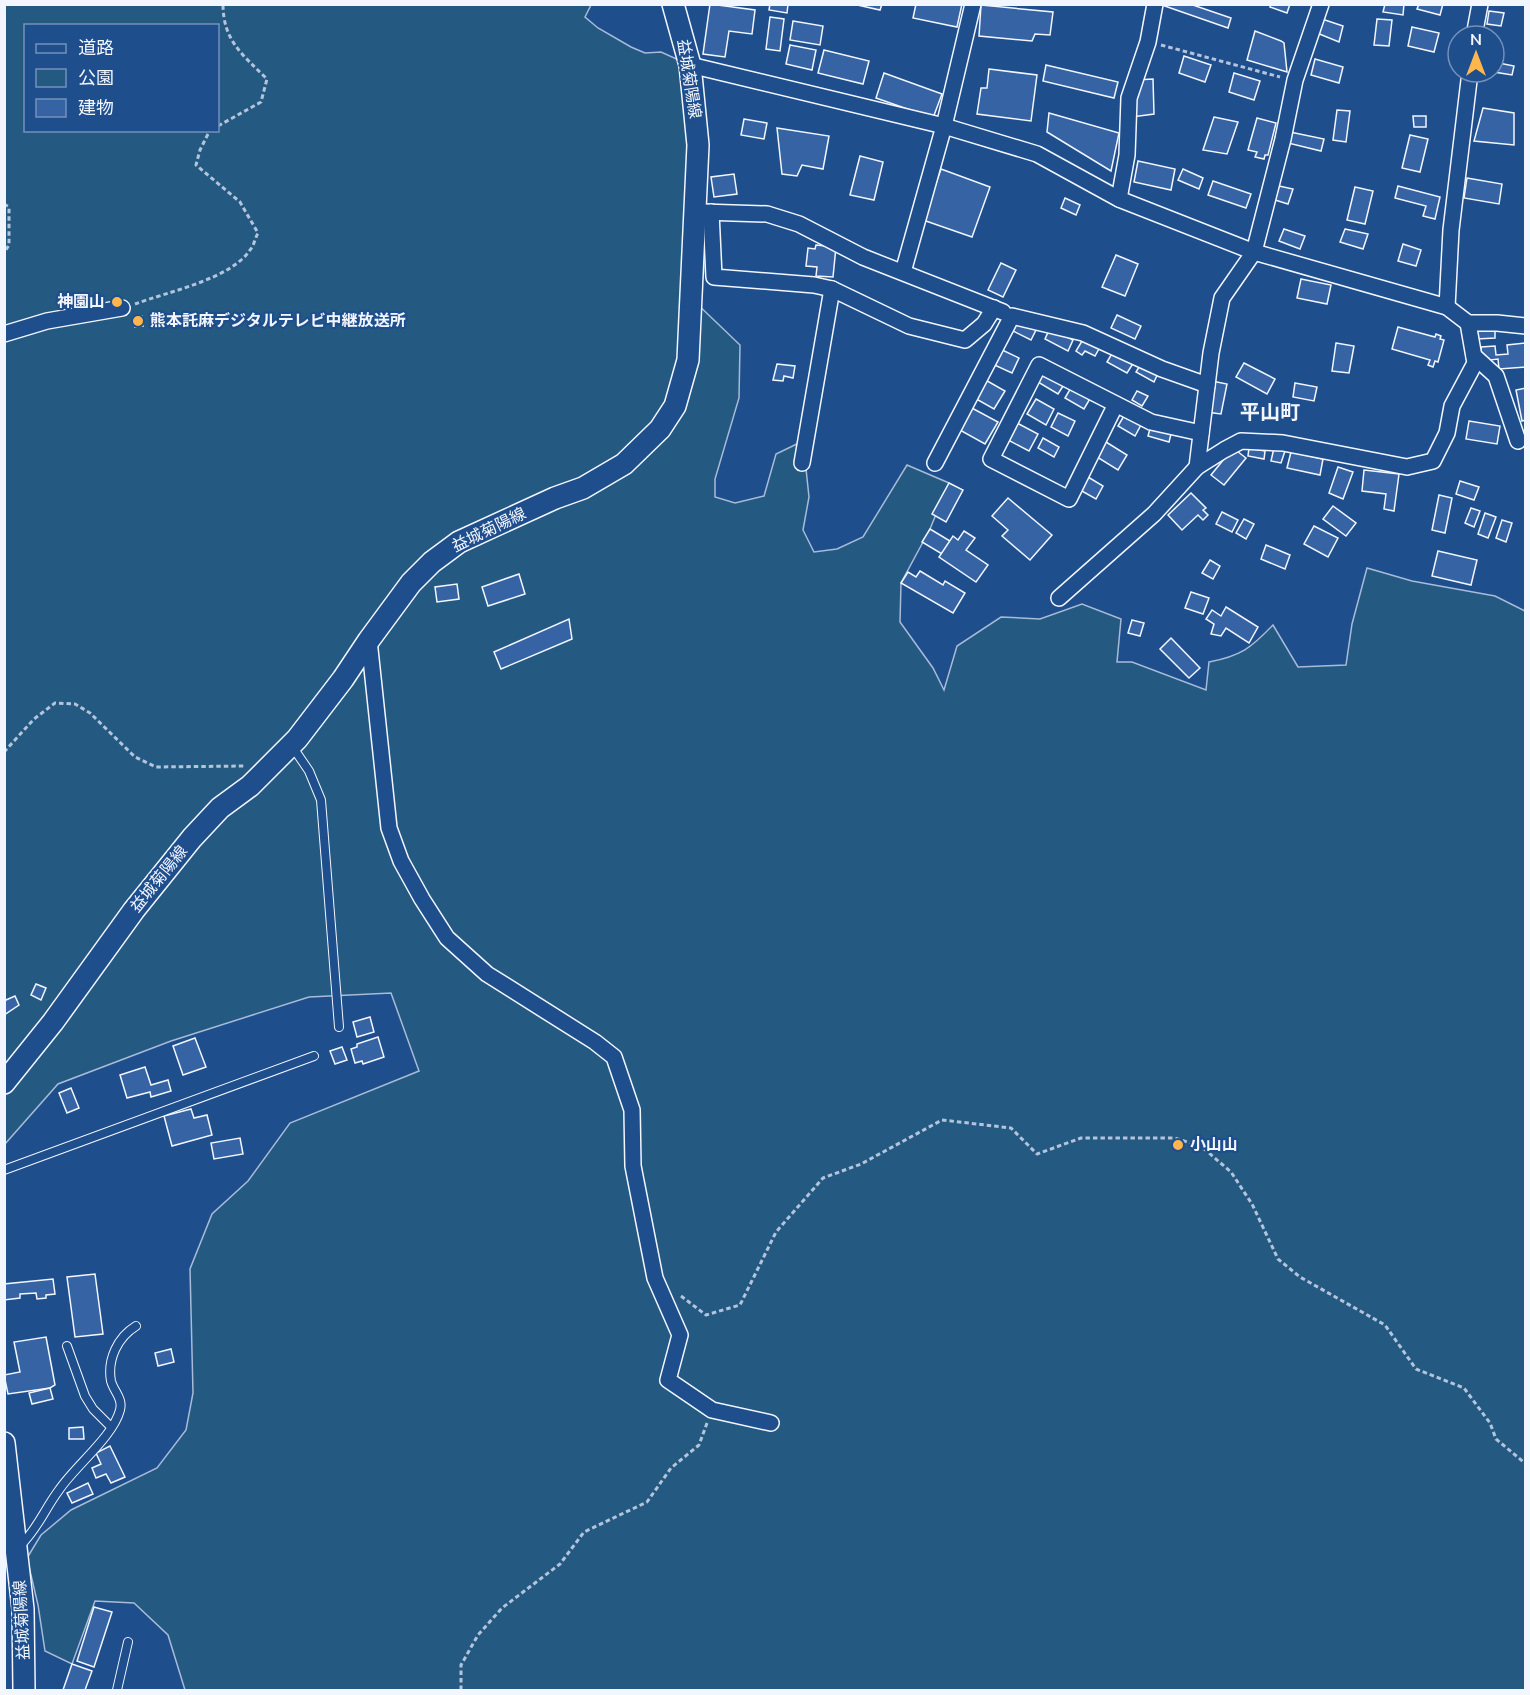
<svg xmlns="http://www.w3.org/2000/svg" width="1530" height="1695" font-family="'Nunito Sans','Noto Sans JP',sans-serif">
  <rect width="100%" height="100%" fill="#1f4e8c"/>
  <path fill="#245a82" stroke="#a8bbd7" stroke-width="1.5" fill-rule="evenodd" d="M5,5H591L585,17L598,28L631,47L645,53L661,52L690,65L692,299L740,345L739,398L715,479V497L735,503L764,496L776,454L803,441L809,497L803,530L814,552L837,549L863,537L907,465L949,483L930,529L901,583L900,622L933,668L944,690L957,646L1001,617L1040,619L1082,604L1121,619L1117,662H1132L1206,690L1209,662C1241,656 1251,648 1273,625L1298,667L1346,665L1352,624L1367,568L1412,581L1495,596L1525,611V1690H185L168,1635L134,1603L95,1601L72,1664L45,1651L38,1605L27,1558L41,1535L71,1510L157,1468L186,1430L193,1393L190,1269L212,1214L248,1181L290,1123L419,1071L391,993L309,997L171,1041L58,1084L5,1144ZM26,26H218V130H26Z"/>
  <g fill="#3563a3" stroke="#f2f6ff" stroke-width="1.5">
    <polygon points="710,4 755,10 752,34 729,31 725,57 703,54"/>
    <polygon points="770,4 788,4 787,13 769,10"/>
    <polygon points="853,4 882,4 880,10"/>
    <polygon points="916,4 962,4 957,27 913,18"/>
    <polygon points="1159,4 1190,4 1231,18 1228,28"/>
    <polygon points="1271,4 1290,4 1287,13 1270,7"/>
    <polygon points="1385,4 1404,4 1403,15 1383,12"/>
    <polygon points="1419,4 1443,4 1440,15 1417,9"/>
    <polygon points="981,5 1053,12 1050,35 1035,34 1032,41 979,36"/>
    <polygon points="1489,11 1504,13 1501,26 1487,24"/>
    <polygon points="770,17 784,19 780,51 766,49"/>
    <polygon points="1322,19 1343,26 1339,42 1317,33"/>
    <polygon points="1377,19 1392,20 1389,46 1374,45"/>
    <polygon points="793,21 823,26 820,45 790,40"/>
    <polygon points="1412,27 1439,33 1434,52 1408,46"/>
    <polygon points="1255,31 1281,41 1284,43 1287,72 1247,60"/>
    <polygon points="790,45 816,50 812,70 786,64"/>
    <polygon points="824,50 869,61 863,84 818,73"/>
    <polygon points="1184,56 1211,65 1205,82 1179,73"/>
    <polygon points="1315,59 1343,67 1339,83 1311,75"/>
    <polygon points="1494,62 1514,66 1512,75 1494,72"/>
    <polygon points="1046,65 1118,82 1114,98 1043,81"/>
    <polygon points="989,69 1037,75 1031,121 977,114 981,88 987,88"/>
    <polygon points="884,73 942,94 933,118 876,98"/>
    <polygon points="1234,73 1260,81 1254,100 1229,92"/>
    <polygon points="1153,79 1154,114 1132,117 1135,80"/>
    <polygon points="1483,108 1514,113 1514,145 1474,141"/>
    <polygon points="1337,110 1350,111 1346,142 1333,140"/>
    <polygon points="1049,113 1119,133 1111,171 1047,132"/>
    <polygon points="1413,116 1426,116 1426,127 1414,127"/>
    <polygon points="1214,117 1238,122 1227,154 1203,150"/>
    <polygon points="1257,118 1276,123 1268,155 1265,155 1264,159 1255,157 1257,152 1248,150"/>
    <polygon points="744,119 767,123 764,139 741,135"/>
    <polygon points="777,128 829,136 823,169 802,165 797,176 782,174"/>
    <polygon points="1290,132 1324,139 1321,151 1288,143"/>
    <polygon points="1410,135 1428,139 1420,172 1402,168"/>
    <polygon points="860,156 883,162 874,200 850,195"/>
    <polygon points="1138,161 1175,169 1171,190 1134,182"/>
    <polygon points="941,169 990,187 972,237 923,220"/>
    <polygon points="1183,169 1203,178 1199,189 1178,180"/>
    <polygon points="734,174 737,194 714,197 711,177"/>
    <polygon points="1467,178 1502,184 1499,204 1464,198"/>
    <polygon points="1213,181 1251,194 1246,208 1208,195"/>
    <polygon points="1279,186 1293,189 1288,204 1275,200"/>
    <polygon points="1398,186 1440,197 1435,219 1423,216 1426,206 1395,198"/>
    <polygon points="1355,187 1373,191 1365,224 1347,220"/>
    <polygon points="1065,198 1080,205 1076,215 1061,208"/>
    <polygon points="1284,229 1305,236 1300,249 1279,241"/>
    <polygon points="1345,229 1368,234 1363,249 1340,242"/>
    <polygon points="1403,244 1421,250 1416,266 1398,261"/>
    <polygon points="816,245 836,247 833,277 816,276 817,267 806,266 808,248 815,249"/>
    <polygon points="1116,255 1138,264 1125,296 1102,287"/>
    <polygon points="1001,263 1016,270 1003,297 988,290"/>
    <polygon points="1301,279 1331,285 1327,304 1297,298"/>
    <polygon points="1117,315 1141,326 1135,339 1111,328"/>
    <polygon points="142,316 143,326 135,327 134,317"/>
    <polygon points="1016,319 1036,330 1031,340 1011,330"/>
    <polygon points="1398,327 1435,337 1436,334 1441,336 1440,339 1444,340 1438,362 1435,361 1433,367 1428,365 1430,360 1392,349"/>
    <polygon points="1050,328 1073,340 1068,351 1045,339"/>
    <polygon points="1476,330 1495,330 1495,338 1477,339"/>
    <polygon points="1085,336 1101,345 1095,356 1085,351 1082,355 1076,351"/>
    <polygon points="1336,343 1354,346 1349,373 1332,371"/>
    <polygon points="1525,343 1526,367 1499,369 1498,359 1482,361 1481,347 1495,346 1496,355 1508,354 1507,345"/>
    <polygon points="998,348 1019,358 1012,373 990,363"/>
    <polygon points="1114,350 1134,362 1127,373 1107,362"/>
    <polygon points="1142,362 1159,371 1154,382 1136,372"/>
    <polygon points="1244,363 1275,379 1267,394 1236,377"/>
    <polygon points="777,364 795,366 793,378 784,376 783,381 773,380"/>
    <polygon points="1044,371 1065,383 1058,394 1038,382"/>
    <polygon points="982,378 1005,391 994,409 971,396"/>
    <polygon points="1212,381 1227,384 1221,414 1206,412"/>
    <polygon points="1295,383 1317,387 1314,401 1293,397"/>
    <polygon points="1072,386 1091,397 1084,409 1065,398"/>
    <polygon points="1526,388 1526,420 1522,421 1516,390"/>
    <polygon points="1137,391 1148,396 1142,406 1132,400"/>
    <polygon points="1036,399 1054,409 1046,425 1027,414"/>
    <polygon points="970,407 998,422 985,444 958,429"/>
    <polygon points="1058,413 1075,421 1068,436 1051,427"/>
    <polygon points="1125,414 1142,423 1135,436 1118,426"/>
    <polygon points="1469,421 1500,426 1497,444 1466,439"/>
    <polygon points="1017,423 1038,434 1029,451 1008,440"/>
    <polygon points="1151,425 1172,430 1169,442 1148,436"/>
    <polygon points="1043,438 1059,447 1054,457 1038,448"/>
    <polygon points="1106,442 1127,455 1118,470 1097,457"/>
    <polygon points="1233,448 1246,458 1224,485 1211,475"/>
    <polygon points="1249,448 1265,451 1264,459 1248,456"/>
    <polygon points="1274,448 1285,451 1281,463 1271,461"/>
    <polygon points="1291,452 1323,459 1320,475 1287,468"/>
    <polygon points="1338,467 1353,472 1343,499 1329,493"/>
    <polygon points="1364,470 1399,474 1394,511 1384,509 1386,494 1362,491"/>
    <polygon points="1088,477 1103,486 1096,499 1080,490"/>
    <polygon points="1460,481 1479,487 1474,500 1456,494"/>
    <polygon points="949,483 963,490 946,522 932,514"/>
    <polygon points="1191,493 1206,508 1203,510 1208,515 1203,520 1198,515 1182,530 1168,515"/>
    <polygon points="1439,495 1452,498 1445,533 1432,530"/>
    <polygon points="1008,498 1052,535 1030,560 1002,536 1008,530 992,516"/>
    <polygon points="1333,506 1356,523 1346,536 1323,519"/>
    <polygon points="1471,508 1480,511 1474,527 1465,523"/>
    <polygon points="1222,512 1238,520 1232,532 1216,524"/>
    <polygon points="1485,513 1496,517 1488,538 1478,534"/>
    <polygon points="1244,519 1254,524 1246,539 1236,533"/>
    <polygon points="1502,520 1512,523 1506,542 1496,538"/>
    <polygon points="1314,526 1338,538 1328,557 1304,544"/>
    <polygon points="930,529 950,541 942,554 922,542"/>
    <polygon points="964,531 975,538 966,550 988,565 976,582 939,557 953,536 958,540"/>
    <polygon points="1266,545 1290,555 1285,569 1261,559"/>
    <polygon points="1438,551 1477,560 1471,585 1432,576"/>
    <polygon points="1210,560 1220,566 1213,579 1202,573"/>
    <polygon points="920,571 943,585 945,581 965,593 953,613 901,583 908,572 916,577"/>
    <polygon points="519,574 525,594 488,606 482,587"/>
    <polygon points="457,584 459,599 437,602 435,587"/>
    <polygon points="1191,592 1209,598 1203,614 1185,608"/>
    <polygon points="1226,607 1258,627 1249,643 1226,628 1221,636 1211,634 1214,624 1206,619 1212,610 1221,616"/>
    <polygon points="569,619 572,639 501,669 494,652"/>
    <polygon points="1132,620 1144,623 1140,636 1128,633"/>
    <polygon points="1171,638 1200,668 1189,678 1160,649"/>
    <polygon points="36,984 46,988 41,1000 31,995"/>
    <polygon points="15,996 19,1005 4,1015 4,997 6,1000"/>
    <polygon points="370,1017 374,1032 357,1037 353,1022"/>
    <polygon points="378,1037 384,1057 363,1064 362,1061 355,1063 351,1049 357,1047 357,1044"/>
    <polygon points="195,1038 206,1067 183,1075 173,1046"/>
    <polygon points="342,1047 347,1060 335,1064 330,1051"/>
    <polygon points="145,1067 151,1085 168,1080 171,1091 151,1097 150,1092 127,1098 120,1075"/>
    <polygon points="71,1088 79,1108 67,1113 59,1093"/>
    <polygon points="191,1109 194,1118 207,1115 212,1135 172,1146 164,1116"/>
    <polygon points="240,1138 243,1154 214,1159 211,1143"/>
    <polygon points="95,1274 103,1334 75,1337 67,1277"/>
    <polygon points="53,1279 55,1294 46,1295 46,1298 37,1299 36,1293 20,1294 20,1298 4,1300 4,1284"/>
    <polygon points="46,1337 55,1385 50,1388 8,1394 4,1375 20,1372 14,1342"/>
    <polygon points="171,1349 174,1362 158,1366 155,1353"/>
    <polygon points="50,1388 53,1399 32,1404 29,1393"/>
    <polygon points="83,1427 84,1439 69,1439 69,1428"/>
    <polygon points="110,1446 125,1477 111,1483 106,1474 96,1478 92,1468 101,1464 96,1453"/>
    <polygon points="88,1483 93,1494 72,1503 67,1493"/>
    <polygon points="94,1607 112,1612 94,1667 77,1661"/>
    <polygon points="72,1664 92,1671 85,1690 63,1690"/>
  </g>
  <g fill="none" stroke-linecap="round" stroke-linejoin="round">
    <g stroke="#f2f6ff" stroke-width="10">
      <g id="service">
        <polyline points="292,746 309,771 321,800 339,1027"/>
        <polyline points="4,1170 314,1056"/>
        <polyline points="67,1346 85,1396 93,1409 111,1427"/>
        <path d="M20,1546C39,1527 44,1510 59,1490C75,1466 113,1437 120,1410C123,1398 114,1392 111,1381C107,1359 118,1337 136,1326"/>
        <polyline points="117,1690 128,1642"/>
      </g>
    </g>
    <g stroke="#f2f6ff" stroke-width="18">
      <g id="minor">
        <polyline points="1474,36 1480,4"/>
        <polyline points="690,65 944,126 1037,154 1119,199 1254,252 1447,307 1468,323 1497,323 1526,326"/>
        <polyline points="1119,199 1127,155 1129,98 1148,42 1155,4"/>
        <polyline points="702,212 767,214 799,224 863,257 1003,312"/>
        <polyline points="711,212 714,277 814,285 832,289 909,326 965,340 984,324 994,308"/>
        <polyline points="903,272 944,126 973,4"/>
        <polyline points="1447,307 1451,230 1470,72"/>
        <polyline points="4,334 47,321 122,308"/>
        <polyline points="1474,356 1496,376 1518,441"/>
        <polyline points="1116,404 1069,499 991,459 1039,365 1151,422 1201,433"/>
        <polyline points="802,463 832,289"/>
        <polyline points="935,463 1012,316 1083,333 1162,369 1207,385"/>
        <polyline points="1197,467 1211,353 1222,298 1254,252 1283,139 1295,80 1321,4"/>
        <polyline points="1059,598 1154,514 1197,467 1224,450 1241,441 1283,443 1407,467 1433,461 1447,433 1452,406 1475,363 1468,323"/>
        <polyline points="369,640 389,828 401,861 422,899 447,938 487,974 595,1042 614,1057 632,1110 633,1166 655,1278 680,1335 668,1380 712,1410 771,1423"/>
      </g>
    </g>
    <g stroke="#f2f6ff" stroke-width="24">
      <g id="secondary">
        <polyline points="4,1083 53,1022 134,910 192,838 220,808 250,786 297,739 343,679 369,640 411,583 432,562 459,542 555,498 583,488 624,464 660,429 675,406 688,360 698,145 690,65 673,4"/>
        <polyline points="4,1443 23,1609 24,1690"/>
      </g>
    </g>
    <g stroke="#b3c4dc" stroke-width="3" stroke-dasharray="4.5 3" stroke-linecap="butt">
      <polyline points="1161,45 1280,77"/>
      <path d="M218,126L261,102L267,79C243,55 223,41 223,4"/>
      <polyline points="4,204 9,207 9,245 4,253"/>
      <path d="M135,304C167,292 231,279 250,250C254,246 255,238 258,233L240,202L196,165L200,150L210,130"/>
      <polyline points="4,752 34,719 55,703 75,704 90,713 135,757 156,767 244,766"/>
      <polyline points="681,1296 706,1315 740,1305 776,1232 823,1178 861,1164 942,1120 1011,1128 1037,1154 1081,1138 1175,1138 1202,1147 1231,1172 1252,1204 1278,1259 1300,1277 1385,1325 1416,1369 1464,1388 1490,1423 1496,1439 1526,1464"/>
      <polyline points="461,1690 461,1665 478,1635 502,1608 560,1564 584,1532 647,1502 671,1468 699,1445 707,1423"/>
    </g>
    <use href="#service" stroke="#1f4e8c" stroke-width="8"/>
    <use href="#minor" stroke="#1f4e8c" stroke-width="15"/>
    <use href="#secondary" stroke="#1f4e8c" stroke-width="21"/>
  </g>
  <g fill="#ffb74d" stroke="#1f4e8c" stroke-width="2">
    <circle cx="117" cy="302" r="6"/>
    <circle cx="138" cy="321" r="6"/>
    <circle cx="1178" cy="1145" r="6"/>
  </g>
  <g text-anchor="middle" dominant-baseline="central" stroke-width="4.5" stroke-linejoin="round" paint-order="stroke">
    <g font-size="16" fill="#f2f6ff" stroke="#1f4e8c">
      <text transform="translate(689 79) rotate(81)">益城菊陽線</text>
      <text transform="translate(489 530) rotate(-26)">益城菊陽線</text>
      <text transform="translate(159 879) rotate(-51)">益城菊陽線</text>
      <text transform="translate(22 1620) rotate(-93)">益城菊陽線</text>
    </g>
    <g font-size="16" font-weight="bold" fill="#f2f6ff" stroke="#1f4e8c" text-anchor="start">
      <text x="105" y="302" text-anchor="end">神園山</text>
      <text x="150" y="321">熊本託麻デジタルテレビ中継放送所</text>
      <text x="1190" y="1145">小山山</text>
    </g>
    <g font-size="20" font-weight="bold" fill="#f2f6ff" stroke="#1f4e8c">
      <text x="1270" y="412">平山町</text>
    </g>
  </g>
  <rect width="1530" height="1695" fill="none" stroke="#f2f6ff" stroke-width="12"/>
  <rect x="24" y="24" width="195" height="108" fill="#1f4e8c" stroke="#7391ba" stroke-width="1.5"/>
  <rect x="36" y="44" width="30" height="9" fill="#1f4e8c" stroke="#7391ba" stroke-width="1.5"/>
  <text x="78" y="54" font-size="18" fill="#f2f6ff">道路</text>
  <rect x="36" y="69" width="30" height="18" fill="#245a82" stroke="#7391ba" stroke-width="1.5"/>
  <text x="78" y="84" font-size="18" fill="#f2f6ff">公園</text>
  <rect x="36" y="99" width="30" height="18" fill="#3563a3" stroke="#7391ba" stroke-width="1.5"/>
  <text x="78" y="114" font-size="18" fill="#f2f6ff">建物</text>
  <g transform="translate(1476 54)"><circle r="28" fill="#1f4e8c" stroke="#7391ba" stroke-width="1.5"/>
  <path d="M0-4.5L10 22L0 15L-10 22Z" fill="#ffb74d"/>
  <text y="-9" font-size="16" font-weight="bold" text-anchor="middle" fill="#f2f6ff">N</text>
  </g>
</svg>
